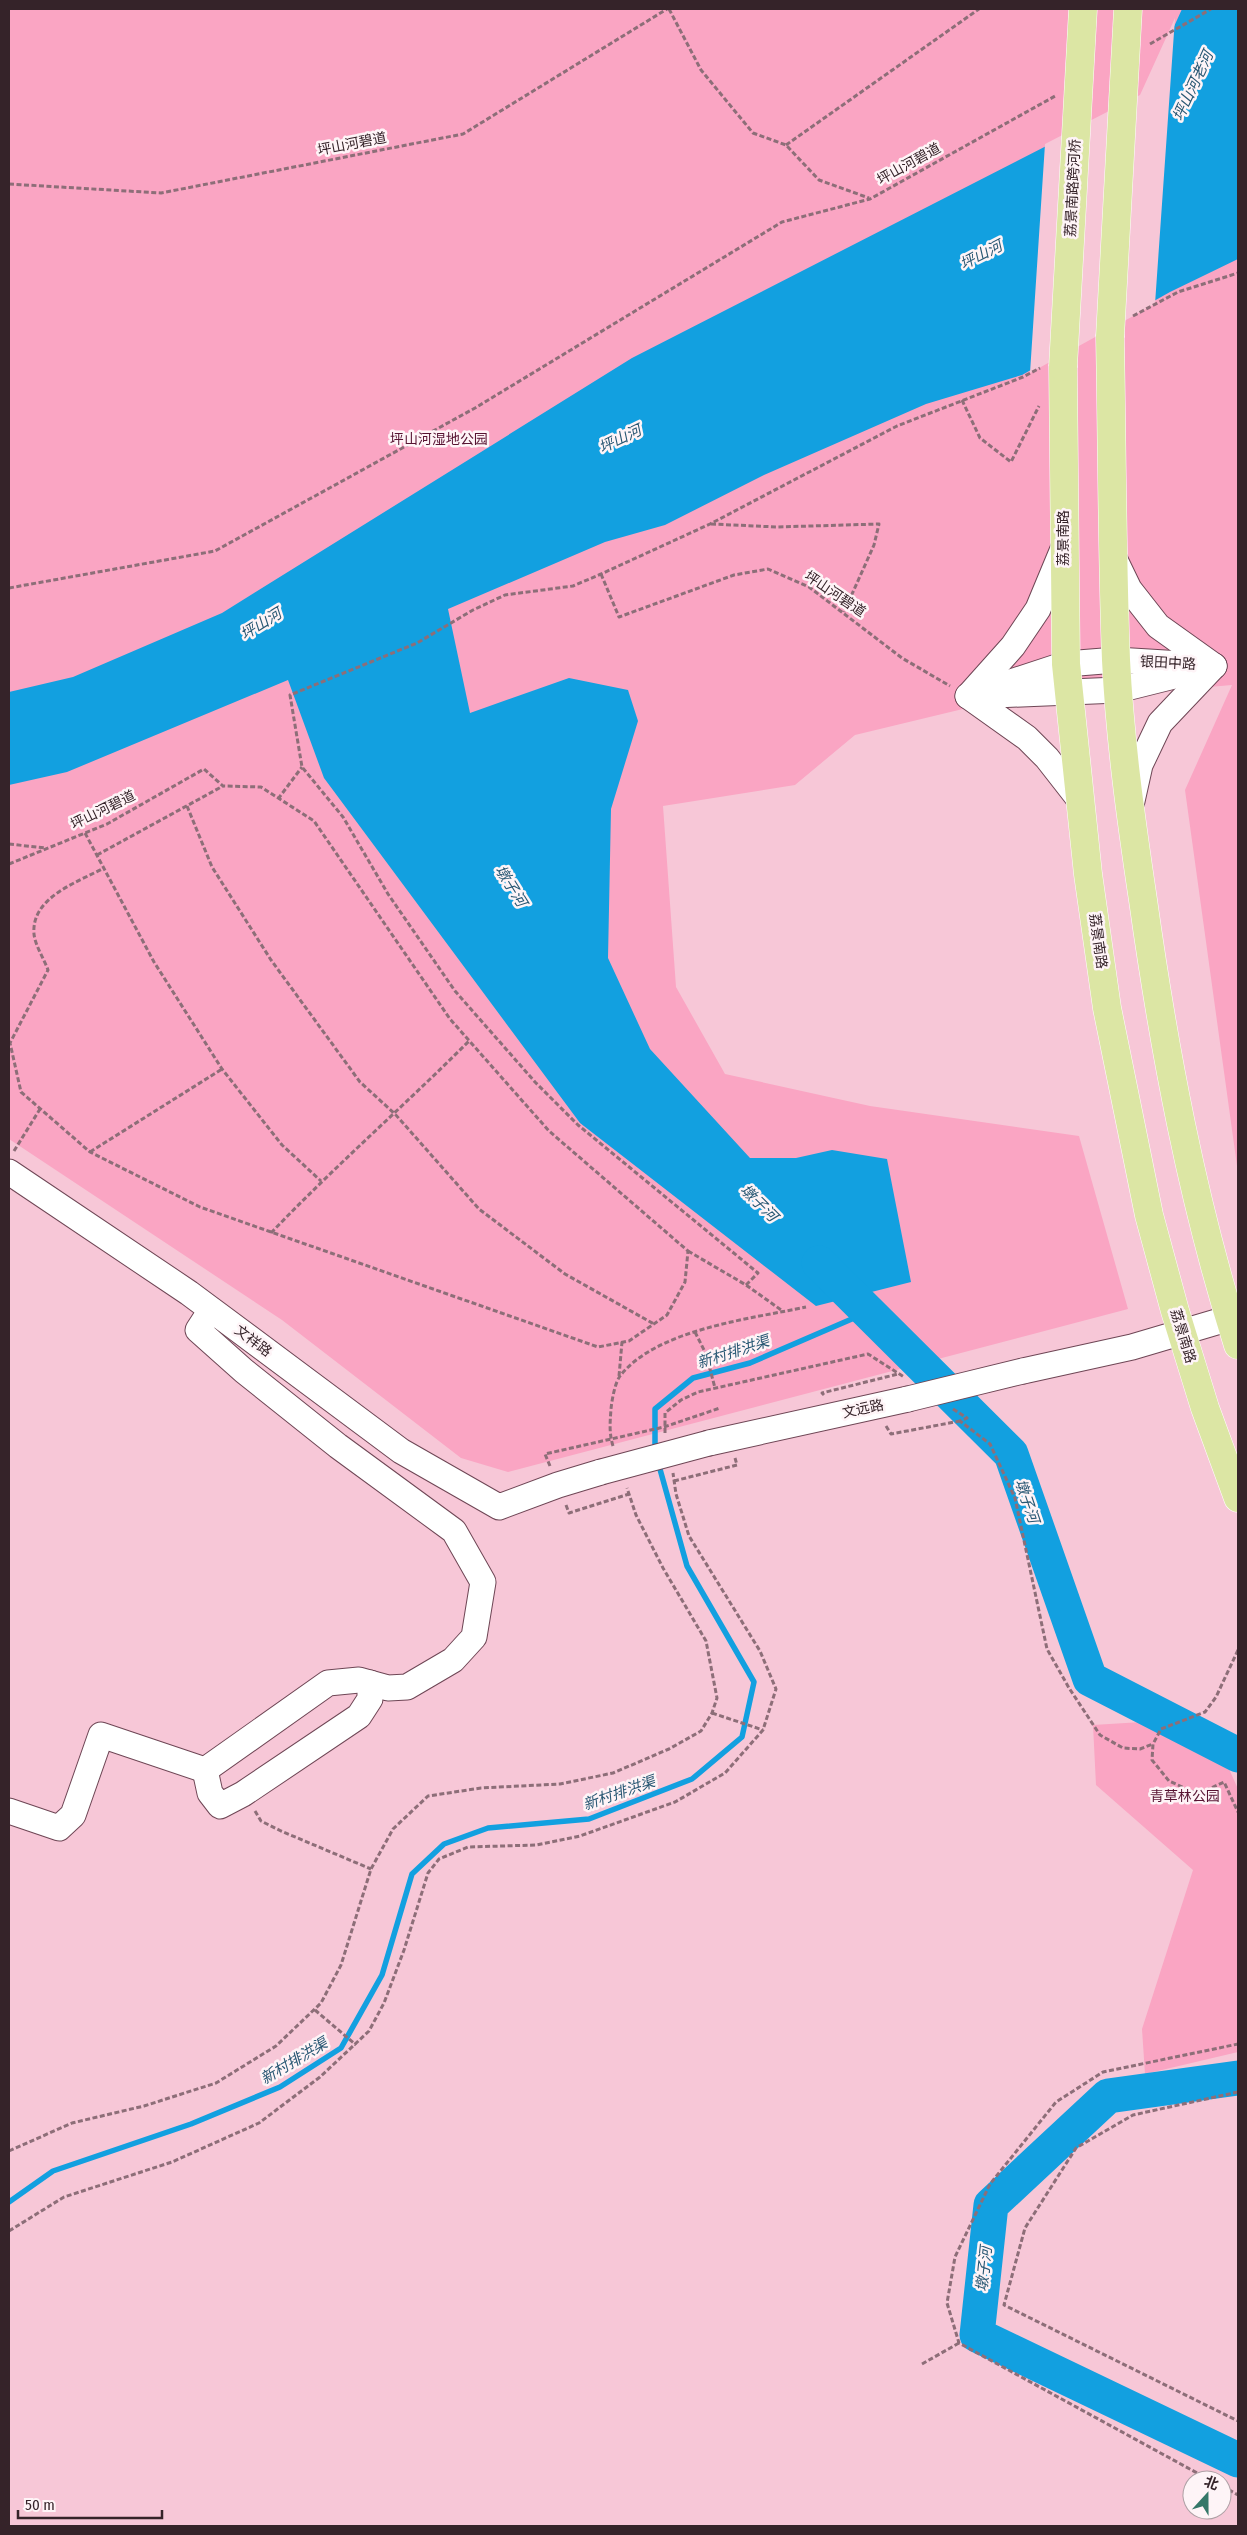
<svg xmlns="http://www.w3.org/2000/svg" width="1247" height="2535" font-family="'Fira Sans Condensed','Noto Sans SC',sans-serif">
  <rect width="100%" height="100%" fill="#f7c7d7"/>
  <g fill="#faa5c3">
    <polygon points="9,9 1238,9 1238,1173 1185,790 1232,685 967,708 855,735 795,785 663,806 676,987 725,1074 870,1106 1079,1136 1128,1309 508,1472 461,1458 282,1320 9,1139"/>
    <polygon points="1158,1721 1225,1760 1238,1789 1238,2052 1145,2074 1142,2029 1193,1870 1096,1785 1093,1725"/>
  </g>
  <polygon fill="#12a0e0" points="1182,9 1238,9 1238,259 1170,292 1022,375 926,404 764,475 665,525 605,542 448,609 470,713 569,678 628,690 638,721 611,809 608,958 650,1049 750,1158 796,1158 832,1150 887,1159 911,1282 816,1306 580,1123 324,778 288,680 67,772 9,785 9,692 73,677 222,613 632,358 1142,97"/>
  <polygon fill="#f7c7d7" points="1175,18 1155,304 1030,373 1045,144 1140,95"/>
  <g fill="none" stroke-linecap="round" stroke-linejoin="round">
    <g stroke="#12a0e0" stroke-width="5.5">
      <polyline points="655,1450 655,1409 693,1378 750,1363 868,1312"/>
      <polyline points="9,2202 53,2171 191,2124 280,2087 341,2048 382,1975 412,1874 444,1844 488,1828 589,1819 692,1779 742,1737 754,1682 687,1566 658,1462"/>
    </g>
    <g stroke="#12a0e0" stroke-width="35">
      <polyline points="819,1263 1011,1454 1090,1679 1238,1755"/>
      <polyline points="1238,2078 1108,2096 991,2205 977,2335 1238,2460"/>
    </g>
    <g stroke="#6e4655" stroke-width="27">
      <g id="minor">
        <polyline points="1114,558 1129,589 1158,626 1214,666"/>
        <polyline points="971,693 1013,646 1038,609 1063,549"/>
        <polyline points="995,695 1118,690 1190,672"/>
        <polyline points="968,696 1066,664 1116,660 1214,666"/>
        <polyline points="968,696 1027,738 1047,758 1079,799"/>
        <polyline points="1132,801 1140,765 1160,723 1214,666"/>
        <polyline points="9,1172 189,1293 401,1451 499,1507 558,1485 601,1472"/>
        <polyline points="1023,1371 1132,1347 1230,1318"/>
        <polyline points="709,1443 908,1399"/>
        <polyline points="205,1770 210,1793 220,1806 243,1794 359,1716 370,1699 370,1683"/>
        <polyline points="9,1811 59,1828 73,1815 101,1735 205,1770 328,1683 359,1680 388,1688 407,1687 453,1660 474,1637 483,1582 454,1531 338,1446 244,1371 198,1330 211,1310"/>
      </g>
    </g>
    <g stroke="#fff" stroke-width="29">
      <g id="major">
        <path d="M1110,337C1112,445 1112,553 1116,660C1120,740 1131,820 1143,900C1164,1050 1192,1200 1238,1345"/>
        <polyline points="1063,367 1066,664 1088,874 1107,1008 1149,1215 1175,1311 1205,1408 1238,1498"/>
      </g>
    </g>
    <g stroke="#8d6e78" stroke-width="3" stroke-dasharray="5 2.5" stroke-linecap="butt">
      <polyline points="669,9 701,70 753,133 786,145 819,180 869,198"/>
      <polyline points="1150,44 1211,9"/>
      <polyline points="786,145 979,9"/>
      <polyline points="9,184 161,193 463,134 667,9"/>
      <polyline points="1133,316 1178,292 1238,273"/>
      <polyline points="962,400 980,438 1011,462 1039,406"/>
      <polyline points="711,524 777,527 879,524 874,545 844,612"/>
      <polyline points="601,574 619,617 734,575 768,569 809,587 902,658 950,686"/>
      <polyline points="9,588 215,551 475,408 782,222 870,199 1057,95"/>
      <polyline points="278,799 302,767"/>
      <polyline points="187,806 212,867 271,960 360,1082 395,1114 479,1209 565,1274 654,1324"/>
      <polyline points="85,833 154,962 222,1069 282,1145 321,1181"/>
      <polyline points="9,844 45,848"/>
      <polyline points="97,855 223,786"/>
      <path d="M9,864L107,824L204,769L223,786L261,787L314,821L450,1019L549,1131L688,1251L685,1282L667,1315L629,1341L598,1347L200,1207L90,1152L21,1092L10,1043L48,970C44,959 35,945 34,934C31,897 78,882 104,868"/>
      <polyline points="14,1151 40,1109"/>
      <polyline points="90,1152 222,1069"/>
      <path d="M271,1233C335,1166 404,1106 469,1041"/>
      <polyline points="688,1251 746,1285 784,1312"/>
      <polyline points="746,1285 758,1273 578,1125 535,1082 455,991 388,894 343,817 302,767 290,695 417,643 473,610 505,595 573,586 601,574 710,524 897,426 1023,377 1040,368"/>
      <polyline points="695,1332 706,1354 715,1388"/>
      <polyline points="619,1376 622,1342"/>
      <polyline points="824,1395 822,1393 898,1374"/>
      <polyline points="953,1409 967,1418 960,1421 990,1444 1015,1498 1047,1649 1069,1688 1100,1735 1123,1748 1140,1749 1153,1744"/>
      <polyline points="886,1426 891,1434 960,1421"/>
      <polyline points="665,1433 665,1413 681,1400 698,1392 868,1354 904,1377"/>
      <path d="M613,1446C609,1433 610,1423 611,1409C612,1399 615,1383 620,1376C657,1329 750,1319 806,1307"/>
      <polyline points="550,1466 545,1454 664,1427 720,1408"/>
      <polyline points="674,1481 737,1465 735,1458"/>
      <polyline points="566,1505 569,1513 629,1494"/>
      <polyline points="1238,1650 1216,1697 1205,1712 1161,1729 1153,1744 1152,1760 1169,1781 1198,1794 1224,1782 1238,1812"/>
      <polyline points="712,1713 763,1730"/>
      <polyline points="255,1811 261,1821 281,1831 371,1869"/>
      <polyline points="315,2010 356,2045"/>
      <polyline points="1238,2092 1133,2115 1076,2148 1025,2228 1004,2305 1238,2421"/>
      <polyline points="9,2151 72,2123 144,2106 216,2083 276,2046 321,2003 341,1965 371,1869 393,1829 428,1796 481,1788 560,1784 613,1773 669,1749 701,1731 712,1713 717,1698 706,1641 663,1568 636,1515 627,1488"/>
      <polyline points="9,2231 64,2197 172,2162 259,2123 320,2077 369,2031 384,2003 404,1950 428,1873 439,1859 468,1847 536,1845 580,1836 675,1802 725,1773 763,1730 776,1689 760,1651 689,1536 676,1494 673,1473"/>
      <polyline points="922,2364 959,2343"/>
      <polyline points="1210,2480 959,2343 947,2303 955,2257 990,2184 1056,2102 1103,2072 1238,2044"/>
      <polyline points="1222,2486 1238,2495"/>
    </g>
    <use href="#minor" stroke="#fff" stroke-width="25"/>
    <use href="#major" stroke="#dce6a4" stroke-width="28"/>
    <g stroke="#6e4655" stroke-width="27" stroke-linecap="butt">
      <g id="minor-bridge">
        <polyline points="908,1399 1023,1371"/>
        <polyline points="601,1472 709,1443"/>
      </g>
    </g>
    <g stroke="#fff" stroke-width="29" stroke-linecap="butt">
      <g id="major-bridge">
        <polyline points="1110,337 1128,9"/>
        <polyline points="1063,367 1083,9"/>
      </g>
    </g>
    <use href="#minor-bridge" stroke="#fff" stroke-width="25"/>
    <use href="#major-bridge" stroke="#dce6a4" stroke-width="28"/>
  </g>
  <g text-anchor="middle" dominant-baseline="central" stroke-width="5" stroke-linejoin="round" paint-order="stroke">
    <g font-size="14" fill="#352329" stroke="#fef4f7">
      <text transform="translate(352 144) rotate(-11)">坪山河碧道</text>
      <text transform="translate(909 164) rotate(-29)">坪山河碧道</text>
      <text transform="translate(1073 188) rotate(-87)">荔景南路跨河桥</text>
      <text transform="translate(1063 538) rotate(-90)">荔景南路</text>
      <text transform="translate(835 594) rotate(34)">坪山河碧道</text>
      <text transform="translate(1168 663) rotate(3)">银田中路</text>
      <text transform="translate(103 810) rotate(-26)">坪山河碧道</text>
      <text transform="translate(1098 941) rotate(82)">荔景南路</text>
      <text transform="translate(1183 1336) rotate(73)">荔景南路</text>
      <text transform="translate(253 1341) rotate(37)">文祥路</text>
      <text transform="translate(863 1409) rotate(-12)">文远路</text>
    </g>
    <g font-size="14" fill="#571332" stroke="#fef4f7">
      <text x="439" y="439">坪山河湿地公园</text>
      <text x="1185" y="1796">青草林公园</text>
    </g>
    <g font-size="15" font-style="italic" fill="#285773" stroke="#fef4f7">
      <text transform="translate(1193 86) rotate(-65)">坪山河老河</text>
      <text transform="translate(981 255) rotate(-27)">坪山河</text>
      <text transform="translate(620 439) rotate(-26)">坪山河</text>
      <text transform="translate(261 624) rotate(-32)">坪山河</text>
      <text transform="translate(511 886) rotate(58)">墩子河</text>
      <text transform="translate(759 1203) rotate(45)">墩子河</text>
      <text transform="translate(733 1352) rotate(-18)">新村排洪渠</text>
      <text transform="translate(1027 1501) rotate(71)">墩子河</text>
      <text transform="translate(619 1793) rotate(-19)">新村排洪渠</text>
      <text transform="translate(294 2061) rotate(-31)">新村排洪渠</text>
      <text transform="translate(984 2269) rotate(-84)">墩子河</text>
    </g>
  </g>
  <rect width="1247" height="2535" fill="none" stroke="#352329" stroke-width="20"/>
  <g transform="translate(1207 2495) rotate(21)"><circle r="24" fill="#fef4f7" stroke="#aea0a5"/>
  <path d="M0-4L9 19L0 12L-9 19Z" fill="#357869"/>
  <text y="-8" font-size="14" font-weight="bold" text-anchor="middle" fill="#352329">北</text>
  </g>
  <path d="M18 2510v8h144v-8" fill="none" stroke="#352329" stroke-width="2.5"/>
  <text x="25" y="2510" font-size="15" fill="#352329" stroke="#fef4f7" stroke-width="4" paint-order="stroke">50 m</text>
</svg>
